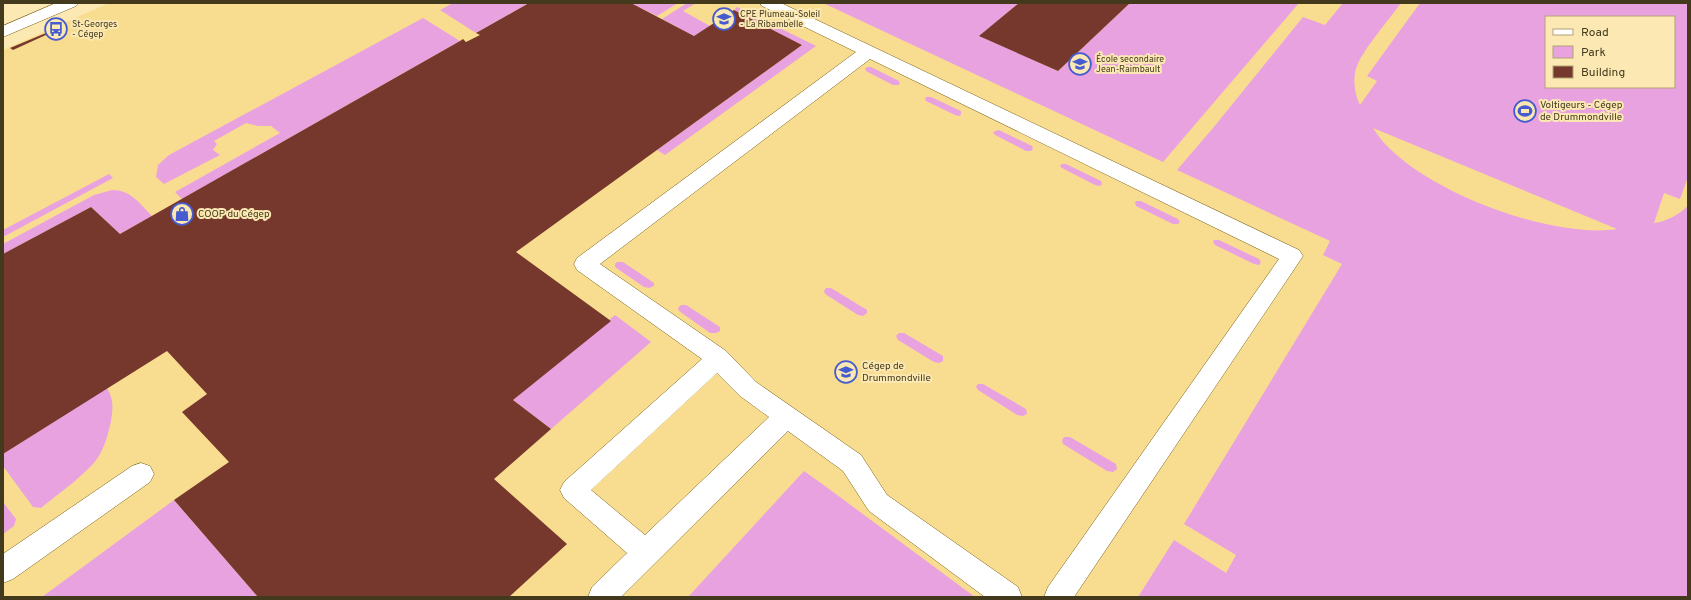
<svg xmlns="http://www.w3.org/2000/svg" width="1691" height="600" font-family="Overpass,sans-serif">
  <rect width="100%" height="100%" fill="#fbe8b2"/>
  <path fill="#f8dd90" fill-rule="evenodd" d="M109,3H1688V597H3V50ZM1546,17H1674V87H1546Z"/>
  <g fill="#e9a2e0" fill-rule="evenodd">
    <polygon points="453,3 529,3 476,33 440,10"/>
    <polygon points="631,3 678,3 657,16"/>
    <polygon points="687,3 696,3 683,11 710,26 694,36 662,19"/>
    <polygon points="823,3 1019,3 980,36 1058,71 1130,3 1299,3 1163,162"/>
    <path d="M1343,3H1401C1389,20 1364,48 1357,66C1352,78 1355,95 1360,105L1377,81L1367,76L1420,3H1688V177L1680,199L1664,193L1654,223C1666,222 1679,214 1688,206V597H1138L1174,540L1226,573L1236,555L1184,524L1342,264L1323,255L1330,241L1177,170L1213,128L1303,17L1325,25ZM1546,17H1674V87H1546ZM1373,128L1617,229C1551,240 1408,187 1373,128Z"/>
    <polygon points="737,7 816,46 665,155 657,150 802,45 734,10"/>
    <polygon points="423,18 460,41 182,199 175,192 280,133 271,126 258,126 246,123 214,141 217,144 213,150 220,155 164,184 156,177 158,165 169,155"/>
    <polygon points="867,67 871,67 899,81 900,84 898,85 893,85 866,71 865,69"/>
    <polygon points="926,97 931,97 961,111 961,114 960,116 955,115 926,101 925,99"/>
    <polygon points="999,130 1032,146 1033,149 1031,151 1026,151 995,135 993,132"/>
    <polygon points="1062,164 1066,164 1101,181 1102,184 1100,186 1095,185 1062,168 1060,166"/>
    <polygon points="109,174 113,178 3,237 3,230"/>
    <path d="M112,190C131,190 139,203 152,216L120,234L91,207L3,254V244L94,195Z"/>
    <polygon points="1136,201 1141,201 1178,219 1180,222 1178,224 1173,224 1136,206 1135,203"/>
    <polygon points="1214,240 1219,240 1259,259 1261,262 1259,265 1254,264 1215,245 1213,242"/>
    <polygon points="617,262 623,262 654,283 654,286 649,288 644,287 615,267 615,264"/>
    <polygon points="826,288 831,288 867,310 867,313 863,316 858,315 825,294 824,291"/>
    <polygon points="681,305 686,305 720,327 720,331 716,333 710,333 679,311 678,308"/>
    <polygon points="615,315 651,342 551,429 513,400"/>
    <polygon points="899,333 904,333 943,356 943,361 939,363 934,362 898,340 896,336"/>
    <polygon points="978,384 983,384 1026,409 1027,414 1023,416 1017,415 978,390 976,387"/>
    <path d="M107,388C114,400 113,408 111,421C108,434 105,447 97,459C85,475 57,495 41,508L33,507L3,466V454Z"/>
    <polygon points="1064,437 1070,437 1116,464 1117,469 1113,472 1107,471 1063,444 1062,440"/>
    <polygon points="804,471 825,486 975,597 688,597"/>
    <polygon points="174,500 258,597 42,597"/>
    <polygon points="3,502 16,519 14,526 3,534"/>
  </g>
  <g fill="#76372d">
    <polygon points="529,3 631,3 694,36 734,10 802,45 516,252 611,321 513,400 551,429 494,479 567,544 509,597 258,597 174,500 229,462 182,412 207,394 167,351 3,454 3,254 91,207 120,234 460,41 463,39 466,42 480,35 476,33"/>
    <polygon points="1019,3 1130,3 1058,71 979,36"/>
    <polygon points="46,33 48,34 13,50 10,48"/>
  </g>
  <g fill="none" stroke-linecap="round" stroke-linejoin="round">
    <g stroke="#76601a" stroke-width="1">
      <g id="minor">
        <polygon points="56,3 78,3 76,6 3,37 3,26"/>
        <path d="M760,3H781L1299,250L1303,256L1074,597H1044L1048,587L1279,259L870,59L600,264L726,351L756,382L861,455L887,495L1018,587L1022,597H985L869,511L843,471L788,431L621,597H588L592,587L627,553L564,498L560,490L564,482L702,359L577,270L574,264L577,258L856,52L762,6ZM717,373L740,396L769,417L645,535L591,490Z"/>
        <polygon points="141,463 150,466 154,474 150,482 13,579 3,583 3,554 132,466"/>
      </g>
    </g>
    <use href="#minor" fill="#fff" fill-rule="evenodd"/>
  </g>
  <defs>
    <g id="school-ring" transform="scale(1.15)"><circle r="9.5" fill="#fbe8b2" stroke="#455bcf" stroke-width="1.5"/><path d="M0-5L7-2L0 1L-7-2ZM-4 1L0 2.5L4 1V4Q0 6-4 4Z" fill="#455bcf"/></g>
    <g id="bus-ring" transform="scale(1.15)"><circle r="9.5" fill="#fbe8b2" stroke="#455bcf" stroke-width="1.5"/><path d="M-5-6H5V4H4V6H2V4H-2V6H-4V4H-5ZM-3.5-4V0h7V-4ZM-3.5 1.2v1.5H-2V1.2ZM2 1.2v1.5H3.5V1.2Z" fill="#455bcf"/></g>
    <g id="stadium-ring" transform="scale(1.15)"><circle r="9.5" fill="#fbe8b2" stroke="#455bcf" stroke-width="1.5"/><path d="M0-5a6.5 5 0 1 0 0 10a6.5 5 0 1 0 0-10ZM-3.5-1.8h7v3.6h-7Z" fill="#455bcf"/></g>
    <g id="shop-ring" transform="scale(1.15)"><circle r="9.5" fill="#fbe8b2" stroke="#455bcf" stroke-width="1.5"/><path d="M-5-2.5h2.3a2.7 3.5 0 0 1 5.4 0H5L5.5 6h-11ZM-1.5-2.5h3a1.5 2.3 0 0 0-3 0Z" fill="#455bcf"/></g>
    <g id="university-ring" transform="scale(1.15)"><circle r="9.5" fill="#fbe8b2" stroke="#455bcf" stroke-width="1.5"/><path d="M0-5L7-2L0 1L-7-2ZM-4 1L0 2.5L4 1V4Q0 6-4 4Z" fill="#455bcf"/></g>
  </defs>
  <g fill-rule="evenodd">
    <use href="#school-ring" x="724" y="19"/>
    <use href="#bus-ring" x="56" y="29"/>
    <use href="#school-ring" x="1080" y="64"/>
    <use href="#stadium-ring" x="1525" y="111"/>
    <use href="#shop-ring" x="182" y="214"/>
    <use href="#university-ring" x="846" y="372"/>
  </g>
  <g text-anchor="middle" dominant-baseline="central" stroke-width="4" stroke-linejoin="round" paint-order="stroke">
    <g font-size="9" fill="#433a1e" stroke="#fbe8b2" text-anchor="start">
      <text x="740" y="14">CPE Plumeau-Soleil<tspan x="740" dy="10">- La Ribambelle</tspan></text>
      <text x="72" y="24">St-Georges<tspan x="72" dy="10">- Cégep</tspan></text>
      <text x="1096" y="59">École secondaire<tspan x="1096" dy="10">Jean-Raimbault</tspan></text>
    </g>
    <g font-size="10" fill="#433a1e" stroke="#fbe8b2" text-anchor="start">
      <text x="1540" y="105">Voltigeurs - Cégep<tspan x="1540" dy="12">de Drummondville</tspan></text>
      <text x="198" y="214">COOP du Cégep</text>
      <text x="862" y="366">Cégep de<tspan x="862" dy="12">Drummondville</tspan></text>
    </g>
  </g>
  <rect width="1691" height="600" fill="none" stroke="#433a1e" stroke-width="8"/>
  <rect x="1545" y="16" width="130" height="72" fill="#fbe8b2" stroke="#b1a277"/>
  <rect x="1553" y="29" width="20" height="6" fill="#ffffff" stroke="#b1a277"/>
  <text x="1581" y="36" font-size="12" fill="#433a1e">Road</text>
  <rect x="1553" y="46" width="20" height="12" fill="#e9a2e0" stroke="#b1a277"/>
  <text x="1581" y="56" font-size="12" fill="#433a1e">Park</text>
  <rect x="1553" y="66" width="20" height="12" fill="#76372d" stroke="#b1a277"/>
  <text x="1581" y="76" font-size="12" fill="#433a1e">Building</text>
</svg>
